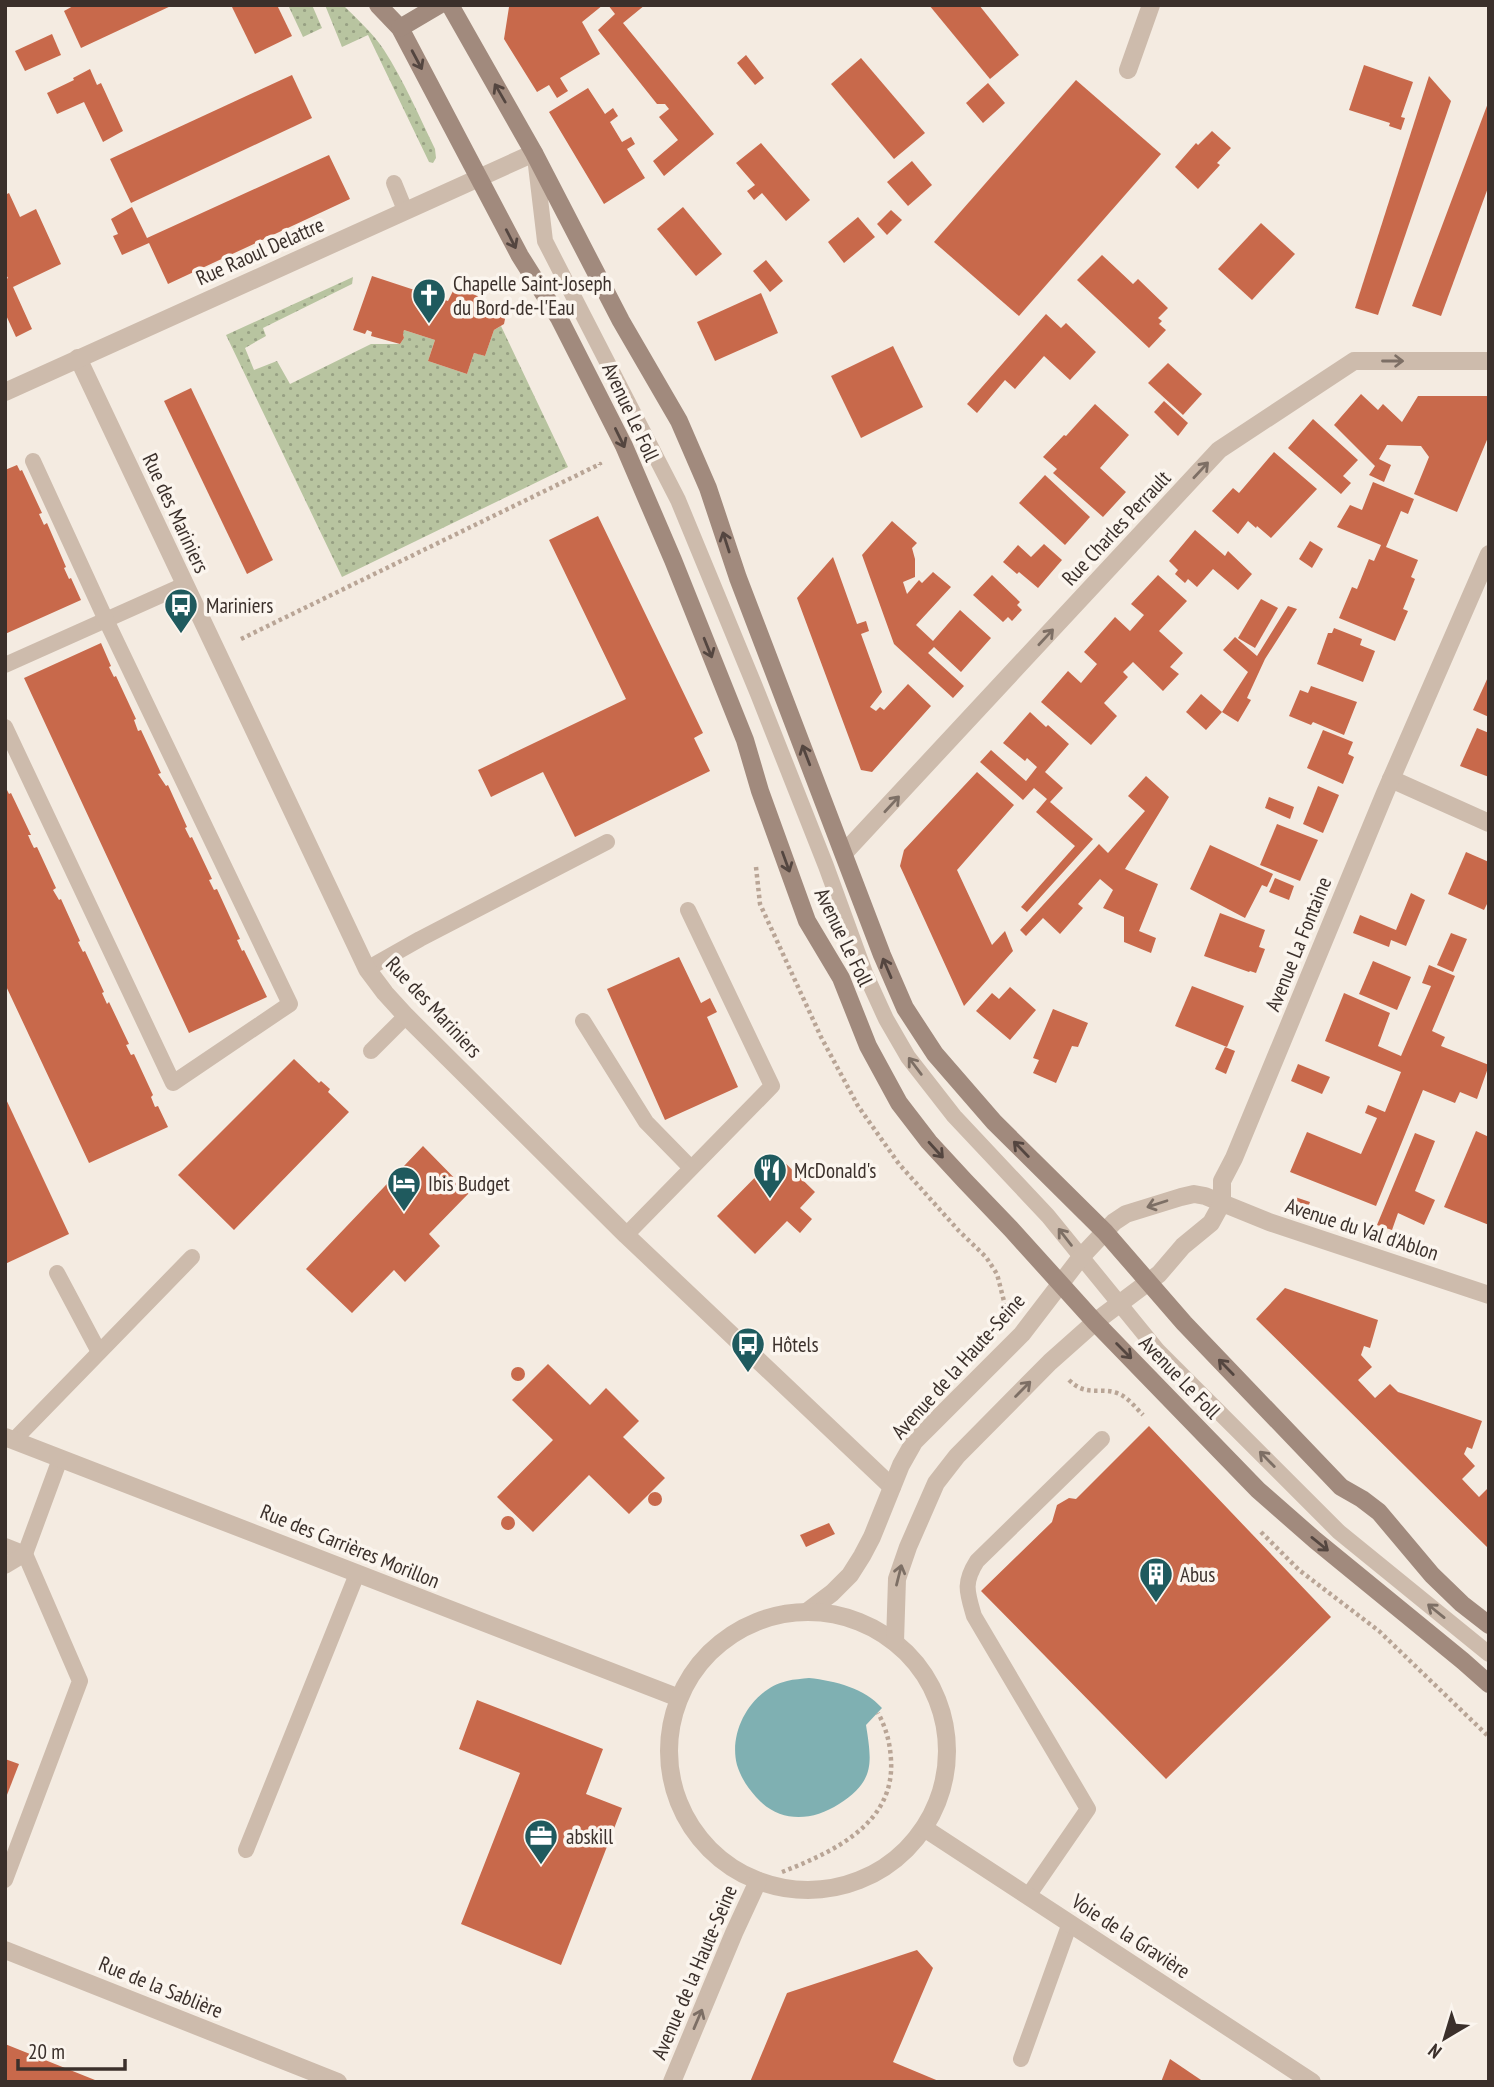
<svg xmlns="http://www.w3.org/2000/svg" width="1494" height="2087" font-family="'PT Sans Narrow',sans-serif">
  <defs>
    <pattern id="grass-dots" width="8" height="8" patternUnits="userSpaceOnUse" patternTransform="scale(1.75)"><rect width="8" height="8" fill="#b8c4a0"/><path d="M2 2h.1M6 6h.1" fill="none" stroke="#97a083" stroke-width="1.8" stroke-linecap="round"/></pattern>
  </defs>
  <rect width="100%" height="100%" fill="#f4ebe1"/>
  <g fill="url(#grass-dots)">
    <polygon points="288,5 312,5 322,28 303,37"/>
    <path d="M325,5H343C357,19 373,33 384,50C404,81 419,116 435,149L436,158L433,163L429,162L368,35L342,47Z"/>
    <polygon points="353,277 352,284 263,328 266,336 245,348 254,370 277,361 290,384 371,344 400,344 404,338 403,334 404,330 435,340 428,361 467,374 474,353 485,356 494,330 501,326 568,467 342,577 226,335"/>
  </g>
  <path fill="#7fb0b2" d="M809,1678C836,1681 864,1688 882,1708L866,1725C872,1763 875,1781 839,1804C811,1822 779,1823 756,1797C748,1788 741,1778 737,1765C728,1731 752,1689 787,1681C794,1679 802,1679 809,1678Z"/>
  <g fill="#c8694b">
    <polygon points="75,5 173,5 81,48 64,11"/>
    <polygon points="231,5 277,5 292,36 255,54"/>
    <polygon points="512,5 603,5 582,22 600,54 560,78 568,91 557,98 549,85 537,92 504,39 509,7"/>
    <polygon points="608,5 645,5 623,23 714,134 664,176 653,161 678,140 659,117 669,109 665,104 657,104 598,30 615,14"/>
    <polygon points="929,5 979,5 1019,55 990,79"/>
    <polygon points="52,34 61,55 25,71 15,51"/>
    <polygon points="746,55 764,78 755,85 737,63"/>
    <polygon points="861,58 925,133 894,159 831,84"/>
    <polygon points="1364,65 1413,82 1401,117 1405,118 1401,130 1389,126 1390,123 1349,110"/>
    <polygon points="90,69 97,85 101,83 123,131 103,142 84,102 57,114 47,93 74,80 73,78"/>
    <polygon points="292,75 312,118 131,203 110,159"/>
    <polygon points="1429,76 1451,101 1378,315 1355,308"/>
    <polygon points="1076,80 1161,154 1019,316 934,242"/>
    <polygon points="988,83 1005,103 983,123 966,103"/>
    <polygon points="588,88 605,114 613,108 618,116 610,122 622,142 631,137 635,144 627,149 645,178 604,204 549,112"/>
    <polygon points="1488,103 1489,185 1441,316 1412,306"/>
    <polygon points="1212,131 1231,148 1217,163 1220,165 1198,189 1175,167 1196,143 1198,145"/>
    <polygon points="761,143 810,200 786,221 762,193 754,200 747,191 755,185 736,163"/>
    <polygon points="329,155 350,199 168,284 149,243 122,255 113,236 118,234 111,219 132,207 147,238"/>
    <polygon points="912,161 932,185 908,206 887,182"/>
    <polygon points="9,193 20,217 36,209 61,264 13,287 32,329 16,337 5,313 5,280 8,278 5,273 5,195"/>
    <polygon points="683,207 722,254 696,276 657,229"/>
    <polygon points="891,210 902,220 887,235 877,224"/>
    <polygon points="858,217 875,237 844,263 828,242"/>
    <polygon points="1261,223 1295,254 1252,300 1218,269"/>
    <polygon points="1102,255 1133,284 1138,279 1168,308 1158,318 1162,321 1159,324 1166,330 1149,348 1077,280"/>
    <polygon points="766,260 783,281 770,292 753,271"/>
    <polygon points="372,276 448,301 456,285 479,297 485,303 488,315 495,313 503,315 505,319 504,324 494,330 485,356 474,353 467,374 428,361 435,340 404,330 403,334 404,338 400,344 371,336 372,332 367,330 365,334 353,330"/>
    <polygon points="761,293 778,333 715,361 697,322"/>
    <polygon points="1046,314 1061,328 1066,323 1096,352 1070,380 1044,356 1015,389 1005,380 977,413 967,404"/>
    <polygon points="893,346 923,407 861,438 831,376"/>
    <polygon points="1168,363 1202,394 1183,415 1148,383"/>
    <polygon points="191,388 273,560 247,574 164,401"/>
    <polygon points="1361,394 1378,410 1383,404 1402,422 1418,396 1487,396 1489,400 1489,435 1457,512 1414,494 1429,457 1421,446 1387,445 1379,459 1391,465 1384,482 1369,475 1375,466 1334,425"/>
    <polygon points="1164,401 1188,423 1178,436 1154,412"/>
    <polygon points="1095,404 1129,435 1100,468 1126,492 1103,517 1053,473 1057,469 1043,457 1064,435 1066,436"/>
    <polygon points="1313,419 1358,460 1343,476 1351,483 1341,494 1288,448"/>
    <polygon points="1274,452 1317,489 1271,538 1257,526 1256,528 1248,521 1238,534 1212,511 1233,488 1239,493"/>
    <polygon points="17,465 20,471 22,470 42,513 39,514 44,525 47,523 66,567 64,568 69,579 71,578 81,600 5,634 5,470"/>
    <polygon points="1045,475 1090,517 1065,545 1019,503"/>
    <polygon points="1373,482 1414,499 1408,514 1401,511 1386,547 1418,560 1411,577 1415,579 1403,609 1408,611 1395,641 1339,618 1352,587 1357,589 1369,559 1374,561 1381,545 1337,527 1350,505 1362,510"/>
    <polygon points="598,516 703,733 694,738 710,771 575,837 543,772 491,797 478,770 626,699 549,540"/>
    <polygon points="892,521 917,543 912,548 915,559 915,577 903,582 907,594 919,580 922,583 933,572 951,587 916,625 933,641 960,610 991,638 961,672 934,647 928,653 964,686 953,698 894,644 862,555"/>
    <polygon points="1195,530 1225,556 1228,551 1252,574 1238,590 1213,569 1197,587 1188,579 1185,583 1175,574 1178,570 1169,561"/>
    <polygon points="1310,541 1323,549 1312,568 1299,559"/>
    <polygon points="1044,544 1062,560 1038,588 1019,572 1017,574 1003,562 1018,545 1031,557"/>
    <polygon points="833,557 857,624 866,621 869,631 861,634 882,692 870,707 876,711 880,707 884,710 908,684 931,706 872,772 861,770 797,598"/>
    <polygon points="992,575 1020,602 1017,605 1022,610 1012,621 1008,617 1003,622 973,595"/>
    <polygon points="1158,575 1187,601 1159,631 1183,653 1170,667 1179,674 1163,691 1133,662 1123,672 1128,677 1104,703 1117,716 1091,745 1041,702 1068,671 1081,683 1097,664 1084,652 1115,617 1130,631 1144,615 1131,604"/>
    <polygon points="1261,599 1278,608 1255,648 1238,638"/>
    <polygon points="1288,606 1297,609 1265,659 1247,698 1251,700 1238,722 1222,712 1248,672 1223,650 1235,637 1257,656"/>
    <polygon points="1334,628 1362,639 1360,645 1375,651 1363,682 1317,664 1328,633 1332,633"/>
    <polygon points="101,643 111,666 109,667 114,677 116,676 136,719 134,720 138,731 141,730 161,773 158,774 166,786 168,785 187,827 185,828 190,838 192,837 212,879 209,880 214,890 217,889 240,939 237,940 242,951 244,950 267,997 189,1033 24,678"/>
    <polygon points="1489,675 1489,717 1473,710"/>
    <polygon points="1311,686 1357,702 1344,735 1313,722 1311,725 1289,716 1300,690 1308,693"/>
    <polygon points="1201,694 1222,712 1206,730 1186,712"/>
    <polygon points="1030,712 1046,727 1048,725 1069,744 1045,772 1063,788 1050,802 1093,839 1027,912 1021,907 1075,846 1036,812 1047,799 1034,788 1023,800 980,762 991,750 1026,781 1037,767 1027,758 1025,761 1003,743"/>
    <polygon points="1477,728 1489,733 1489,777 1460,766"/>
    <polygon points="1323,730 1353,742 1348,754 1354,757 1343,784 1307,768"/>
    <polygon points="977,772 1014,805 957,870 992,945 1005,931 1013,951 964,1006 900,866 904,850"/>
    <polygon points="1146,776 1169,797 1125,869 1158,884 1139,931 1156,938 1151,953 1124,942 1124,917 1103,908 1113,890 1100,879 1078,904 1083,908 1060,934 1043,918 1026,936 1020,930 1099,844 1108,853 1145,811 1128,796"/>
    <polygon points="5,786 9,794 11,793 31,835 28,835 31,842 34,848 37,847 56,888 53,890 59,900 61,899 80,941 78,942 83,952 85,951 104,992 102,993 107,1004 109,1002 129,1044 126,1045 131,1055 134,1054 153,1095 151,1097 155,1107 158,1106 168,1127 89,1163 5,984"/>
    <polygon points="1318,786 1339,795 1323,833 1303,824"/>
    <polygon points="1269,797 1294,807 1290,819 1265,808"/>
    <polygon points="1277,824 1318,840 1300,881 1260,865"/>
    <polygon points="1210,845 1273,874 1267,887 1262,885 1245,918 1190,889"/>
    <polygon points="1466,852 1489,862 1489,900 1484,910 1448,894"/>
    <polygon points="1275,878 1294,886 1289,900 1269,892"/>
    <polygon points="1411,893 1425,900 1406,946 1391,940 1389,947 1353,933 1360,915 1396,930"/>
    <polygon points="1220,913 1265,930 1259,947 1265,949 1256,973 1250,971 1249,972 1204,956"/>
    <polygon points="1451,933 1467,939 1453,972 1437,965"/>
    <polygon points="679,957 701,1003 710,998 717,1012 707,1017 738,1087 665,1120 607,989"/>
    <polygon points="1373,961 1411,977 1397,1010 1359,994"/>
    <polygon points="1429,965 1455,976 1432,1031 1445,1037 1441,1046 1489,1065 1477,1099 1460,1092 1455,1103 1423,1090 1376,1206 1290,1172 1307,1132 1361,1154 1377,1118 1365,1113 1368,1105 1385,1112 1401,1072 1325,1041 1344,993 1390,1013 1378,1046 1401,1056 1431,986 1422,983"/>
    <polygon points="1192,986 1244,1006 1227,1047 1175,1026"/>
    <polygon points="1010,987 1036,1010 1010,1040 976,1011 992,993 999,999"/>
    <polygon points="1053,1009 1088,1023 1078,1047 1072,1046 1056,1083 1033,1073 1039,1060 1033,1058"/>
    <polygon points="1225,1047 1235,1051 1226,1074 1215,1069"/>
    <polygon points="294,1059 319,1083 321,1081 330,1089 328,1092 349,1112 234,1230 178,1175"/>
    <polygon points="1298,1064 1330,1077 1322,1094 1291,1081"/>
    <polygon points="5,1097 69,1234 5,1264"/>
    <polygon points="1476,1131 1489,1137 1489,1225 1444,1207"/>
    <polygon points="1415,1133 1435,1141 1415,1191 1435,1200 1424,1225 1398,1213 1392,1230 1377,1225"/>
    <polygon points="423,1146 469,1193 429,1234 440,1246 405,1282 394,1270 352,1313 306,1269"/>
    <polygon points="777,1155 815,1192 800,1208 812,1219 800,1233 787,1221 755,1254 717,1216"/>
    <polygon points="1292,1196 1310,1202 1307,1210 1290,1204"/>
    <polygon points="1285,1288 1378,1320 1370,1348 1364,1346 1361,1355 1372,1367 1358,1380 1375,1398 1390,1384 1398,1392 1404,1394 1482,1421 1472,1449 1467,1447 1464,1454 1475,1466 1462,1479 1479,1497 1489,1487 1489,1549 1256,1319"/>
    <polygon points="548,1364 590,1405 606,1388 639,1421 623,1437 665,1478 629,1514 589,1475 533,1532 497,1497 553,1440 512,1400"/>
    <circle cx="518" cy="1374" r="7"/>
    <polygon points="1149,1426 1331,1617 1166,1779 981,1591 1052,1522 1057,1505 1069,1498 1076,1499"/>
    <circle cx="655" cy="1499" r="7"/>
    <circle cx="508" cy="1523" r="7"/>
    <polygon points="829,1523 835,1534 806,1547 800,1535"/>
    <polygon points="477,1700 603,1749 586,1794 622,1808 561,1965 461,1924 520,1773 459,1749"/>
    <polygon points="5,1759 19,1764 5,1800"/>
    <polygon points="917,1950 933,1968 893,2062 941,2082 750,2082 787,1993"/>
    <polygon points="5,2044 100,2082 5,2082"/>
    <polygon points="1170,2059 1204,2082 1161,2082"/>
  </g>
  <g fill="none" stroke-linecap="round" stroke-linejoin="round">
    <g stroke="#b9a596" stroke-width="4.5" stroke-dasharray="3.5 3.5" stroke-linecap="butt">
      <polyline points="241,639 600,464 600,465"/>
      <polyline points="756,867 760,904 821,1037 858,1106 899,1164 959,1231 986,1257 997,1274 1006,1309"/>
      <path d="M1069,1380C1086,1397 1099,1387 1117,1393C1128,1397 1135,1407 1143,1415"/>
      <polyline points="1261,1532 1299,1570 1379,1631 1489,1737"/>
      <path d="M782,1872C833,1852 895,1824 891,1760C890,1742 886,1728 878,1713"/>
    </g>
    <g stroke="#cdbbac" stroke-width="16">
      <polyline points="535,157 545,241 678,500 758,694 826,866 865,973 886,1019 908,1057 954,1116 1048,1216 1158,1351 1339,1532 1489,1654"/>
      <polyline points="394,183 405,210"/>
      <polyline points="5,665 184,585"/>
      <polyline points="5,727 173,1083 290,1004 106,620 33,461"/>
      <polyline points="367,969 420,939 607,842"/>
      <polyline points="583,1021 646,1122 691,1168"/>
      <polyline points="371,1051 406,1016"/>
      <polyline points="626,1235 772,1086 688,910"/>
      <polyline points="57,1273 99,1352"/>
      <polyline points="14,1440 192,1257"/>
      <polyline points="5,1546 25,1554 80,1681 5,1880"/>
      <polyline points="5,1566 25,1554 60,1459"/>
      <polyline points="246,1850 357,1574"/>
      <path d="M1028,1896L1088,1809L974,1616C967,1592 963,1583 977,1561L1102,1439"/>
      <polyline points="1021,2059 1070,1923"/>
    </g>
    <g stroke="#cdbbac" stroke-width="18">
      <polyline points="1128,70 1151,5"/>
      <polyline points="78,358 367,969 385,993 406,1016 626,1235 892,1487"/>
      <polyline points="5,392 534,153"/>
      <polyline points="1391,779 1489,823"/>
      <polyline points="844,853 1219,450 1354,361 1489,361"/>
      <polyline points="5,1437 679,1698"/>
      <polyline points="808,1611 832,1593 850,1575 862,1556 872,1537 901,1465 914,1442 1022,1334 1081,1257 1114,1222 1126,1214 1181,1197 1194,1194 1205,1196 1269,1222 1489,1295"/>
      <circle cx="808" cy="1751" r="139"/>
      <polyline points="895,1642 897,1579 908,1547 936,1483 957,1456 1050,1362 1095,1322 1159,1274 1183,1246 1211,1223 1222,1203 1222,1181 1234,1158 1385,793 1489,554"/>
      <polyline points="924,1828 1312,2082"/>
      <polyline points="5,1950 338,2082"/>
      <polyline points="672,2082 734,1933 758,1881"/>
    </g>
    <g stroke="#a18a7d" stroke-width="18">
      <polyline points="378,5 400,28 520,256 559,318 624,446 673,560 745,740 760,791 807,921 841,978 868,1046 899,1103 929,1142 965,1181 1011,1229 1095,1322 1258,1490 1315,1540 1463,1661 1489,1684"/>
      <polyline points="450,5 534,153 621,321 679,421 708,488 738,578 882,955 905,1008 935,1054 994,1122 1105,1232 1184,1323 1341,1487 1362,1499 1379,1512 1432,1575 1462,1604 1489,1625"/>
      <polyline points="400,28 439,5"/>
    </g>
  </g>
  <defs><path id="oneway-shaft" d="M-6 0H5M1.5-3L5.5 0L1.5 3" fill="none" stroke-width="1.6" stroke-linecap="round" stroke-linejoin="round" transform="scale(1.75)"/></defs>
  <g stroke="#544640">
    <use href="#oneway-shaft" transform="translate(417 60) rotate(62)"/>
    <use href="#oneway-shaft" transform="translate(500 93) rotate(-120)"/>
    <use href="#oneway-shaft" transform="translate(511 239) rotate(63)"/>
    <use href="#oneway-shaft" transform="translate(620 438) rotate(64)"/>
    <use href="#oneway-shaft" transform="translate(726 542) rotate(-108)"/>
    <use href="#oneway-shaft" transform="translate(708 648) rotate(68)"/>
    <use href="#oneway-shaft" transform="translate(806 755) rotate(-111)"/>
    <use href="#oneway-shaft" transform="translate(786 862) rotate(70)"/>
    <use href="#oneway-shaft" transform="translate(887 968) rotate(-113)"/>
    <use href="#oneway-shaft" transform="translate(1021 1149) rotate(-134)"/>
    <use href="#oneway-shaft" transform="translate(936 1150) rotate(48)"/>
    <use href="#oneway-shaft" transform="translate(1124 1351) rotate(45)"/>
    <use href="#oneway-shaft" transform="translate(1226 1367) rotate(-134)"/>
    <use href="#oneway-shaft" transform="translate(1320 1544) rotate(39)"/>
  </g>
  <g stroke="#7d6f65">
    <use href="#oneway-shaft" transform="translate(1393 361)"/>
    <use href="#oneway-shaft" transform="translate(1201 470) rotate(-47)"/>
    <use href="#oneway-shaft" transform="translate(1046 637) rotate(-47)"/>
    <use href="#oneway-shaft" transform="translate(892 804) rotate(-47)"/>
    <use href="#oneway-shaft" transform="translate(915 1066) rotate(-127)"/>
    <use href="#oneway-shaft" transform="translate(1157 1204) rotate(162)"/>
    <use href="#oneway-shaft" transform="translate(1065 1237) rotate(-128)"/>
    <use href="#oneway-shaft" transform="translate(1023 1389) rotate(-45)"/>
    <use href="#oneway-shaft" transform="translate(1267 1459) rotate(-134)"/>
    <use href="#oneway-shaft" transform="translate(899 1575) rotate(-76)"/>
    <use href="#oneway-shaft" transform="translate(1436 1611) rotate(-141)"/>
    <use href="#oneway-shaft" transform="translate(698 2019) rotate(-67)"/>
  </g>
  <defs>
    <g id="church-pin" transform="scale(1.75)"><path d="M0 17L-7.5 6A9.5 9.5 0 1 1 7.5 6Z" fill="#1f5a5e" stroke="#fbf5ee"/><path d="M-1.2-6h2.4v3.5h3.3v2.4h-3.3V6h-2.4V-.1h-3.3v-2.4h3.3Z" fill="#fff"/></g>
    <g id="bus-pin" transform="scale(1.75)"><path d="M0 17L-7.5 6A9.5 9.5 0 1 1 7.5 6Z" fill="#1f5a5e" stroke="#fbf5ee"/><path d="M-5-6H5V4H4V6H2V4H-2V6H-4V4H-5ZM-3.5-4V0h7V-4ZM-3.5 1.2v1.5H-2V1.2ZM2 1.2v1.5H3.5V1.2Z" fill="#fff"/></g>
    <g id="restaurant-pin" transform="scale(1.75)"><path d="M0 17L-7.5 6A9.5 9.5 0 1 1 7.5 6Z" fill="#1f5a5e" stroke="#fbf5ee"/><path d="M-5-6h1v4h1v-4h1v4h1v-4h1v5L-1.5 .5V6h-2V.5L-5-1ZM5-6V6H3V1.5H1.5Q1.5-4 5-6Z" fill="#fff"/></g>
    <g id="hotel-pin" transform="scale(1.75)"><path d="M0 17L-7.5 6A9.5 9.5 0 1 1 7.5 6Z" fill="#1f5a5e" stroke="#fbf5ee"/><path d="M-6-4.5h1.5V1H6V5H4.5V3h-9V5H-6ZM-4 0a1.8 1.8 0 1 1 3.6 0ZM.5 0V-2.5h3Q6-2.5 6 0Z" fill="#fff"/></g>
    <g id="building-pin" transform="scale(1.75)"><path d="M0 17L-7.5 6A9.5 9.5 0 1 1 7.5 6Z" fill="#1f5a5e" stroke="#fbf5ee"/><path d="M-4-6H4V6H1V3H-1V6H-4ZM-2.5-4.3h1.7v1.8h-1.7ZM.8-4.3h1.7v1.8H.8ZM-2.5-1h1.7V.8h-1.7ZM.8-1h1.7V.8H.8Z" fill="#fff"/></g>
    <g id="office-pin" transform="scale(1.75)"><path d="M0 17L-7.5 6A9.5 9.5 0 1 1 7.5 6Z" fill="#1f5a5e" stroke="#fbf5ee"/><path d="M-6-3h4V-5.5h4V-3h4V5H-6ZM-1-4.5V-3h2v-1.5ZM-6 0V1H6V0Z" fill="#fff"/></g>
  </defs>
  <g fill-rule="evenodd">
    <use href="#church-pin" x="429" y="295"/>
    <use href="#bus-pin" x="181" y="605"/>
    <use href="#restaurant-pin" x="770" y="1170"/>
    <use href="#hotel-pin" x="404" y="1183"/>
    <use href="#bus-pin" x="748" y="1344"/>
    <use href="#building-pin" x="1156" y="1574"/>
    <use href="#office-pin" x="541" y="1836"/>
  </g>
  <g text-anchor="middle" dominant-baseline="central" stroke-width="7" stroke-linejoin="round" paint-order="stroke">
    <g font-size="21" fill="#3b302b" stroke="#fbf5ee">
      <text transform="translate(260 251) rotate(-24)">Rue Raoul Delattre</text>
      <text transform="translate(631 412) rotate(65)">Avenue Le Foll</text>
      <text transform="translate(176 513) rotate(65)">Rue des Mariniers</text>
      <text transform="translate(1116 528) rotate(-47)">Rue Charles Perrault</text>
      <text transform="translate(844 937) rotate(64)">Avenue Le Foll</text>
      <text transform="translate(1298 944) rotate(-68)">Avenue La Fontaine</text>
      <text transform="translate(434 1007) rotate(47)">Rue des Mariniers</text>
      <text transform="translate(1362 1229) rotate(18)">Avenue du Val d'Ablon</text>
      <text transform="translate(958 1366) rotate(-48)">Avenue de la Haute-Seine</text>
      <text transform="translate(1180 1377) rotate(46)">Avenue Le Foll</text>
      <text transform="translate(350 1546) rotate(22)">Rue des Carrières Morillon</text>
      <text transform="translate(1131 1936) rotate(33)">Voie de la Gravière</text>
      <text transform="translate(694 1972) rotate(-67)">Avenue de la Haute-Seine</text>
      <text transform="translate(161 1987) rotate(22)">Rue de la Sablière</text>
    </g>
    <g font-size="21" fill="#3b302b" stroke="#fbf5ee" text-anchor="start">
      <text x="453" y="283">Chapelle Saint-Joseph<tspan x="453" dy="24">du Bord-de-l'Eau</tspan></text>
      <text x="206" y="605">Mariniers</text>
      <text x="794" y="1170">McDonald's</text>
      <text x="428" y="1183">Ibis Budget</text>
      <text x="772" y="1344">Hôtels</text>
      <text x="1180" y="1574">Abus</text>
      <text x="566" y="1836">abskill</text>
    </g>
  </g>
  <rect width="1494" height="2087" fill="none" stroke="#3b302b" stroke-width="14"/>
  <g transform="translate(1445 2038) rotate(218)" stroke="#fbf5ee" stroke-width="5" paint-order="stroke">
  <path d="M0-5L12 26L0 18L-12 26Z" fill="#3b302b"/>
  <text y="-10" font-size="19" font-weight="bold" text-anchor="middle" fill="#3b302b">N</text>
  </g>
  <path d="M18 2059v10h107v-10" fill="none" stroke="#3b302b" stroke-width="3.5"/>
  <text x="28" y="2059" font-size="21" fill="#3b302b" stroke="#fbf5ee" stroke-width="5" paint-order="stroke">20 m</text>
</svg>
